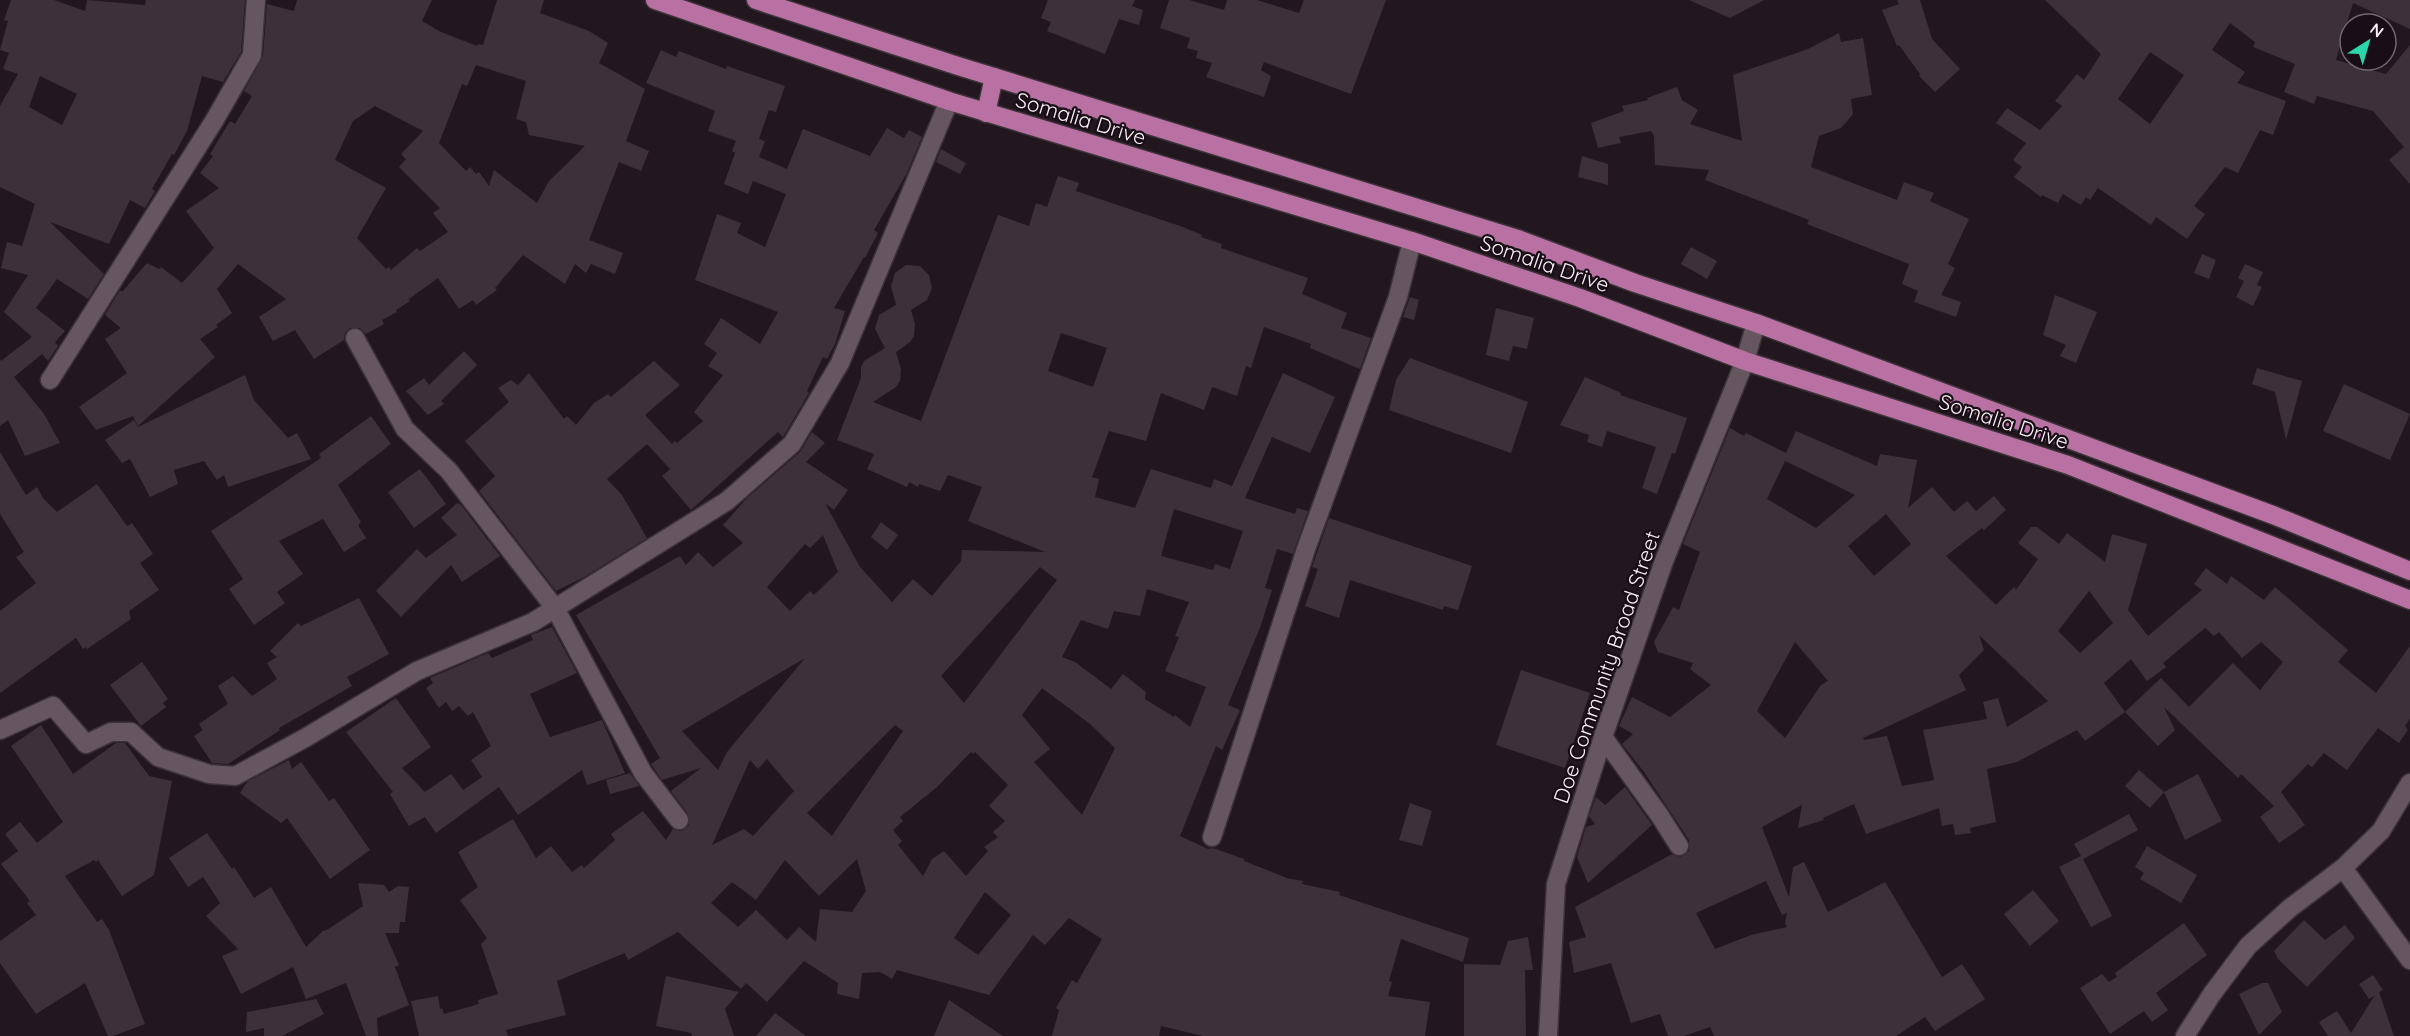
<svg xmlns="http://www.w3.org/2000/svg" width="2410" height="1036" font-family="Quicksand,sans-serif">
  <rect width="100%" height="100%" fill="#23171f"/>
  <g fill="#3d3039" fill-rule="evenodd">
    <path d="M11,0H54L85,11L87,0L145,5L146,0H245L241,52L223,82L202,76L187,131L174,155L172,154L152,189L155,191L145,208L130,200L109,244L50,222L104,274L88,299L57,279L36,308L65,331L55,342L58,346L48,361L42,354L14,377L44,414L60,443L25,456L8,420L0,426V359L1,361L32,337L4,312L28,275L1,268L7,242L22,246L35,204L0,187V106L18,74L3,69L9,53L0,50L8,21L4,20ZM40,76L77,94L62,125L29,107Z"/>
    <path d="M297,0H432L422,21L441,32L477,46L478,44L483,45L497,0H544L540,13L589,31L608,43L599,63L645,89L626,141L649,151L641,171L619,162L589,240L623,253L615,274L591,264L586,273L575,264L565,284L523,255L495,288L497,290L476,305L473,300L459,309L438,278L409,299L410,301L396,310L397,312L382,320L384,324L366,334L360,328H350L345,333L344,340L314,359L295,330L273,341L259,317L286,299L238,264L217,289L232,313L216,325L218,327L200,339L215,357L138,426L133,416L96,430L79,407L127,373L105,339L121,328L105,315L120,290L122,292L147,263L159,269L161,267L182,283L214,248L186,211L219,188L200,173L213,156L210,154L230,121L235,124L252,96L244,91L263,56L267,4L294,11ZM476,65L526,81L516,119L526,122L529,135L585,146L549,181L537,203L494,170L489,186L479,172L476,174L470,167L466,171L439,143L462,84L467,86ZM375,106L423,131L401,154L406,159L399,167L440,208L433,213L448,232L420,251L417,248L391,270L389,267L386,269L357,238L386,188L335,160L353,121Z"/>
    <polygon points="1048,0 1135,0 1132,6 1143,10 1139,25 1119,19 1105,54 1047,31 1051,22 1041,18"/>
    <polygon points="1169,0 1189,0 1224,10 1227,0 1257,0 1299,13 1304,0 1386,0 1351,94 1264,62 1261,70 1271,76 1264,97 1206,77 1212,63 1196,58 1198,51 1187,48 1190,38 1160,28"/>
    <polygon points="1689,0 1764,0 1730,18"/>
    <polygon points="1897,0 1920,0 1932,39 1960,69 1935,92 1919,76 1920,74 1899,45 1897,46 1882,10 1899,4"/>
    <path d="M2045,0H2410V29L2353,3L2336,60L2386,74L2410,45V184L2389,160L2404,147L2373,111L2317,96L2314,104L2284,92L2295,64L2253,47L2255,42L2230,23L2212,50L2245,72L2237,83L2286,101L2273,135L2260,130L2238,173L2225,167L2194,206L2205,214L2187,239L2156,217L2151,225L2098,188L2090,200L2086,197L2081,205L2063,194L2058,203L2042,195L2041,197L2014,177L2022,167L2013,160L2026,143L1996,123L2007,108L2040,130L2062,106L2055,101L2077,74L2084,80L2101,54ZM2150,52L2184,75L2150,124L2118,99Z"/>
    <polygon points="1839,33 1841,42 1863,38 1872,95 1851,99 1853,114 1841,128 1819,136 1811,167 1897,200 1904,182 1934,193 1930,201 1969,219 1948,264 1955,268 1941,295 1961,302 1956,317 1914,302 1918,291 1902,284 1909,264 1807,224 1809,220 1705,180 1709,170 1655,165 1654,136 1651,131 1619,137 1621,143 1598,148 1591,123 1624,111 1622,106 1648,100 1647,98 1677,87 1682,100 1698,110 1690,124 1742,141 1733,75 1808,49"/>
    <polygon points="661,50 676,57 679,51 726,69 727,66 785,86 776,112 769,110 759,139 765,141 759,157 787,169 803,129 870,156 887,128 904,138 909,130 922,137 907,173 874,230 878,233 865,258 864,257 834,308 845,311 835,344 827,359 823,357 807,391 809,393 783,437 778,432 691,510 662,476 670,469 647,444 607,479 622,495 647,538 586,576 556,591 479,491 495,476 465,441 509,402 498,388 511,380 518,385 529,373 564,419 567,416 576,425 594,403 608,394 611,397 654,361 680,385 645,415 672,444 675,441 677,443 703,421 694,412 723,375 708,366 717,353 704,344 721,318 760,344 778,312 695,280 717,214 741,223 737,233 765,247 786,194 753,181 748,194 724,184 735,153 732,151 736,141 708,131 715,111 646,83"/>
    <polygon points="941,149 966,163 960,174 936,162"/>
    <polygon points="1582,156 1608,164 1608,185 1578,177"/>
    <path d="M1058,176L1079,183L1076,191L1183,227L1202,235L1201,237L1222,244L1221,248L1308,278L1302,294L1347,313L1341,328L1371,338L1360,369L1310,348L1311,344L1264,327L1251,368L1246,366L1237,396L1212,387L1204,410L1161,393L1146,441L1109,431L1092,477L1099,479L1095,497L1135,508L1151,469L1211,488L1214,479L1232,486L1283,373L1335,397L1310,453L1272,437L1245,498L1295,514L1297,508L1308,511L1293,554L1277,549L1265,588L1272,590L1261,625L1228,705L1240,710L1222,750L1216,746L1180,836L1208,849L1213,848L1244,859V861L1287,878L1303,881L1302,884L1340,892L1339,895L1469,938L1463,962L1401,939L1389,981L1392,982L1388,996L1430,1002L1425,1036H1203L1161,1026L1159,1036H1052L1059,1010L1056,1008L1072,980L1077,983L1102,939L1069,918L1045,945L1033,935L989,995L897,970L892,979L880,972L862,973L859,999L837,994L838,983L804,961L767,1002L746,983L741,989L678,932L628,960L625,953L557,981L566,1015L506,1030L508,1036H419L411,1001L438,996L440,1009L442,1008L444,1014L479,1004L478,1000L498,994L481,944L487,938L460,900L478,887L458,852L513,819L536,858L551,846L572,872L582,865L584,868L615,840L611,834L643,811L666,840L673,829L681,831L689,825L688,814L671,791L701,768L662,780L651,764L660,758L576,615L680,556L686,565L698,552L713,567L743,543L723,525L747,498L800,452L812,432L825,443L806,462L848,490L834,510L825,503L860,567L892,602L913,579L932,596L961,561L962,550L1045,552L968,521L982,487L948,475L940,491L919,484L918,487L909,482L907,487L867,469L874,454L837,440L861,378V367L864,361L885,348L875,329L879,315L896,305L891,286L895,273L906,265L920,266L929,275L932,288L927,300L911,310L915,324L914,336L910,342L896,352L901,369L900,381L896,387L873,402L921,421L998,215L1029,226L1036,203L1047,207ZM1061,333L1107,348L1093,387L1048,371ZM1174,509L1243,531L1230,569L1215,564L1213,570L1161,556ZM823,535L838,572L814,595L810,591L790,611L767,587L805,544L810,548ZM1040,567L1057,580L964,703L941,676ZM1147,589L1189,602L1175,636L1179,637L1165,671L1206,687L1190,727L1175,715L1174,717L1145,699L1146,692L1123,674L1111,689L1075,662L1062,657L1081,620L1108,629L1114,611L1140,616ZM805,658L727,752L718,770L682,731ZM1042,688L1090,724L1115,748L1082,815L1034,762L1050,749L1022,715ZM895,725L903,731L832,836L807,813ZM971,752L973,754L975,752L1008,785L989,806L1005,821L993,832L998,837L984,847L988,851L966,876L944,851L932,859L923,876L898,845L902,841L893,830L903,821L900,817L937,787ZM767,759L794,791L753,836L744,829L712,845L750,760L758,769ZM857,859L866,891L852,912L820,909L816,942L799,927L787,940L756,910L738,927L711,903L732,882L756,900L785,860L819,896ZM985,892L1011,915L978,955L954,938Z"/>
    <polygon points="1691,247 1717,261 1707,279 1681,264"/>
    <polygon points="2202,254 2216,260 2209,279 2194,273"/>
    <polygon points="2245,264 2263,272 2257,285 2262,287 2253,306 2236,297 2244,281 2238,278"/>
    <polygon points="2055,295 2097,312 2076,363 2060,356 2066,345 2043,335"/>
    <polygon points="1410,297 1419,300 1414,320 1403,317"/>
    <polygon points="1496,308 1534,318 1527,349 1513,346 1509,361 1486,355"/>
    <polygon points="464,351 477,365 441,401 444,404 428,415 406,391 424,378 429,385"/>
    <polygon points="1410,358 1528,402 1511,453 1389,410 1396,380"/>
    <polygon points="2257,368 2302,381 2286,440 2275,392 2252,384"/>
    <polygon points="245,375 254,400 288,438 297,433 311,459 228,487 224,475 217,480 204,461 174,470 178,484 150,497 130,459 122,463 105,440 134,420 138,427"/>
    <polygon points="1585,377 1621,393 1620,395 1687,418 1675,454 1672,453 1657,494 1642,488 1656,447 1607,431 1602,447 1587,442 1589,435 1560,425"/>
    <polygon points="2344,384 2410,414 2390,460 2323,431"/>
    <polygon points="371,416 391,444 338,485 361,522 359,524 359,527 366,538 344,552 323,519 279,541 303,574 277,592 285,603 254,625 229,589 243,579 211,531 321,458 319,454"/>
    <path d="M1730,428L1744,436L1746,433L1786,453L1796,431L1877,466L1880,454L1917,460L1908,508L1932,487L1954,512L1967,501L1976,511L1994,496L2006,510L1984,530L1982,528L1946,556L1996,605L2014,587L2016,590L2038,559L2018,543L2031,527H2037L2059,544L2067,533L2105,562L2112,534L2147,544L2128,610L2148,636L2202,590L2194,584L2206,568L2227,584L2231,576L2264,600L2275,587L2348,650L2338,662L2376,693L2410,646V719L2405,726L2408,730L2399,743L2378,728L2347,770L2324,753L2312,767L2308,764L2281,792L2305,825L2279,843L2260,817L2274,806L2241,774L2238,778L2164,707L2175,730L2158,746L2125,712L2161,678L2189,707L2233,663L2260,690L2283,662L2261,642L2242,658L2219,632L2214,636L2205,628L2163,663L2166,667L2147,681L2131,659L2104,683L2125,712L2085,741L2077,730L2017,762L1987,769L1996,822L1970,828L1971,833L1955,835L1953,824L1942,826L1939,808L1866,834L1854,804L1823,818L1824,820L1798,828L1802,805L1762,827L1789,897L1793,867L1804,862L1828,912L1885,882L1942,977L1962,964L1985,999L1935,1031L1925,1017L1896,1036H1714L1710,1027L1684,1036H1668L1660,1014L1631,1023L1611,963L1574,973L1569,942L1586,937L1575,907L1672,854L1680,857L1689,851V840L1644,772L1622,744L1633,734L1619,726L1632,697L1670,717L1711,685L1690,669L1693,663L1658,652L1654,642L1673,607L1679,610L1700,552L1683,544ZM1785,461L1837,486L1855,495L1816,528L1767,499ZM1886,514L1911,544L1874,576L1848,546ZM2089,591L2113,623L2080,653L2058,631ZM1979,635L2048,701L2007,727L1998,698L1983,702L1987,719L1923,730L1934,780L1902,786L1887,736L1864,740L1863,738L1966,690L1959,675L1984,650ZM1795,642L1828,681L1821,685L1785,738L1757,711ZM1766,881L1782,915L1787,913L1785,923L1787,927L1751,935L1715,949L1696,913Z"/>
    <polygon points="0,452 26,495 37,487 43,498 57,512 97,484 127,526 132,523 153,554 140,563 159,590 129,611 131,619 87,649 86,647 83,649 76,638 0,693 0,611 36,583 16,557 24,552 0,514"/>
    <polygon points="420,469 446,504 414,528 388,492"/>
    <polygon points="457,503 461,505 500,556 462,582 451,565 401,617 376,591 417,549 426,558 457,535 441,518"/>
    <polygon points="1329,518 1472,566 1458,610 1444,606 1443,610 1350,580 1339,618 1305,606 1318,569 1312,567"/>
    <polygon points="881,522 898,535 887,550 871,537"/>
    <polygon points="359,598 389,654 347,677 352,686 279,728 280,730 228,764 212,763 194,736 203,730 199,724 228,704 218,686 233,676 252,696 277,679 267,663 277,657 270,651 298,623 301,626"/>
    <polygon points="552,627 577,673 530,694 550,737 602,720 625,773 587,785 582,770 518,815 499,787 436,833 425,817 409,826 390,794 393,792 346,732 396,698 431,747 402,768 425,792 451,774 463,790 482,777 471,760 491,746 473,712 468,716 459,706 452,711 446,702 439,708 426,688 433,683 430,678 488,653 492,658 533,640 531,635"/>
    <polygon points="142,662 168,699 163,703 166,707 141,726 110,685"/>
    <polygon points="1521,670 1590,693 1565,768 1496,745"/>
    <polygon points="41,725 73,774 116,743 125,743 149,776 172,781 154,875 122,896 98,860 96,862 94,860 65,876 97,922 102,919 109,930 145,1024 113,1036 108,1036 85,983 36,1014 0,963 0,941 36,915 27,903 30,901 1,864 18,851 5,834 20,822 37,843 63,822 11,746"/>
    <polygon points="289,760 292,769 301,762 329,801 334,798 370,850 330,879 287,818 281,823 240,793 248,781"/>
    <polygon points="2139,770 2164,792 2150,808 2125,786"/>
    <polygon points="630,773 639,786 610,794 606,780"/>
    <polygon points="2198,774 2222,821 2185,840 2164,792"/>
    <polygon points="1625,787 1652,825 1588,883 1577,857 1586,827 1595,824 1589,816 1596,797 1605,805"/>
    <polygon points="1410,803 1432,811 1422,846 1399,840"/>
    <polygon points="2129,814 2138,830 2083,859 2112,916 2091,927 2059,867 2081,856 2074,844"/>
    <polygon points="207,833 232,869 234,867 254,898 271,887 306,947 323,931 327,930 363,906 358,883 384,885 389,892 398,886 409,887 405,922 400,922 399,933 385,933 399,965 395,967 409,1005 377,1018 378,1036 366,1036 346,983 306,999 293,967 241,994 222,956 238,949 206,916 220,903 203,877 188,887 169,858"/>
    <polygon points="2147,846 2197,875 2181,903 2140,879 2144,873 2135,867"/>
    <polygon points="2033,890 2059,921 2030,946 2004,914"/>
    <polygon points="2304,920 2325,940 2345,925 2355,938 2307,987 2278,959 2274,951"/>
    <polygon points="2184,923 2207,955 2156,993 2168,1010 2152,1022 2144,1011 2110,1034 2080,988 2102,974 2109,982 2117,977 2115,973"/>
    <polygon points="1528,937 1533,970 1525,970 1526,1036 1464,1036 1464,964 1500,965 1508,941"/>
    <polygon points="2373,975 2383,990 2379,992 2394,1036 2328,1036 2319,1022 2337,1011 2351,1033 2375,995 2369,999 2359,984"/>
    <polygon points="666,976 739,992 725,1009 734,1036 692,1036 691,1033 656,1026"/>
    <polygon points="2262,983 2268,983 2282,1012 2259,1035 2239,994"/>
    <polygon points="316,999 324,1014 282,1036 264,1036 264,1028 246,1032 247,1012"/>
    <polygon points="949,1000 1003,1036 934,1036"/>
    <polygon points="775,1013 806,1036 756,1036"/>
  </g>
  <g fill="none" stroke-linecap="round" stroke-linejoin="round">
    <g stroke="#3b3338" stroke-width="21">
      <g id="minor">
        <polyline points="355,338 405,429 449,471 555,608 643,773 679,820"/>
        <polyline points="50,380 214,121 252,55 256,0"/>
        <polyline points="0,730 53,706 86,744 111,732 131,732 158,757 209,774 235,776 305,738 417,671 533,622 727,501 792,444 840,363 949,101"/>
        <polyline points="1603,737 1660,816 1679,846"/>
        <polyline points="1212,837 1306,549 1398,297 1412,241"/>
        <polyline points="2343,868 2410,960"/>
        <polyline points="1548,1036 1556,884 1603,737 1664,561 1745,361 1756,323"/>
        <polyline points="2185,1036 2212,994 2248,946 2290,908 2343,868 2381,831 2410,783"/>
      </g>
    </g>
    <g stroke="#3b3338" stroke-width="21">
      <g id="major">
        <polyline points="655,0 949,101 1412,241 1580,298 1745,361 2068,465 2410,600"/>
        <polyline points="756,0 958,66 1518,239 1635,283 1756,323 2273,515 2410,571"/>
        <polyline points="986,113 994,77"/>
      </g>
    </g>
    <use href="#minor" stroke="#65565f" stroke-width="18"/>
    <use href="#major" stroke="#b970a3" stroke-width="18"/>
  </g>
  <g text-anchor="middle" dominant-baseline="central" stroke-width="4.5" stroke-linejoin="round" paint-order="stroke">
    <g font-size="21" fill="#f9f0f6" stroke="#1a0e16">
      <text transform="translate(1081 118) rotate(17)">Somalia Drive</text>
      <text transform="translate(1545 263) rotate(19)">Somalia Drive</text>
      <text transform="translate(2004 421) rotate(18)">Somalia Drive</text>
      <text transform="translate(1606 667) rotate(-71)">Doe Community Broad Street</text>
    </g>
  </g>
  <g transform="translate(2368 42) rotate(37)"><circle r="28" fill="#1a0e16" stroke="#736870" stroke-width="1.5"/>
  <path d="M0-4.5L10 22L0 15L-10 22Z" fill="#2dd5ab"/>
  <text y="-9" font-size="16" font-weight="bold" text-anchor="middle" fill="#f9f0f6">N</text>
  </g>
</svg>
